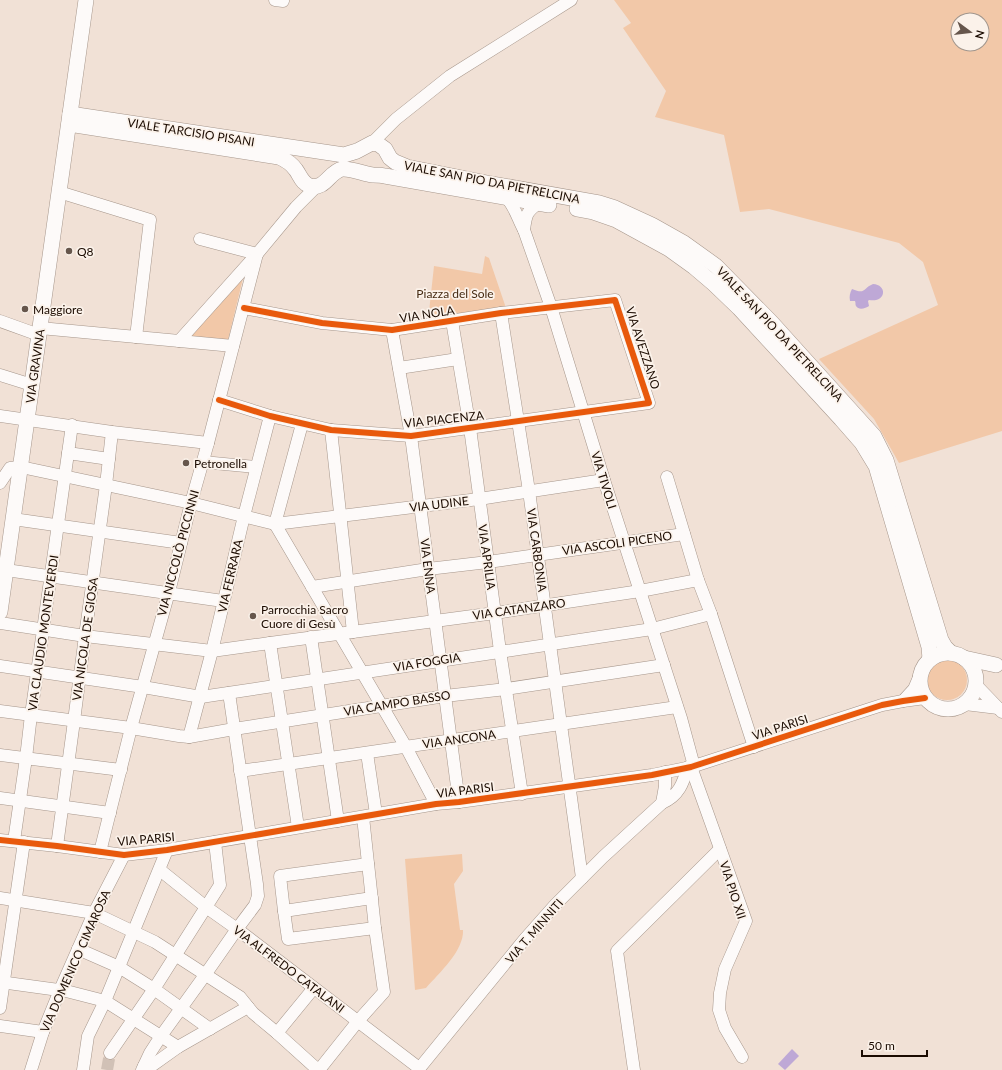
<svg xmlns="http://www.w3.org/2000/svg" width="1002" height="1070" font-family="Lato,sans-serif">
  <rect width="100%" height="100%" fill="#f1e1d6"/>
  <g fill="#f2c8a8" fill-rule="evenodd">
    <path d="M614,0H1002V431L899,463L874,419L819,359L938,305L923,262L899,243L769,209L740,212L724,135L655,117L666,91L623,28L631,23ZM958,20H982V44H958Z"/>
    <polygon points="485,256 489,258 506,308 428,321 434,266 482,274"/>
    <polygon points="243,278 228,340 187,338"/>
    <circle cx="947" cy="680" r="20"/>
    <path d="M462,854L463,871L454,884L460,930H463C464,951 439,973 426,988L415,990L405,859Z"/>
  </g>
  <g fill="#bea8d6">
    <path d="M873,284C888,285 886,303 869,300L868,301L869,306C866,308 859,311 856,306C855,305 856,303 855,301H850C849,296 850,293 852,289C866,295 863,288 873,284Z"/>
    <polygon points="792,1049 799,1056 785,1070 778,1064"/>
  </g>
  <g fill="none" stroke-linecap="round" stroke-linejoin="round">
    <polyline stroke="#d1c1b6" stroke-width="12" stroke-dasharray="12 6" stroke-linecap="butt" points="107,1070 110,1053"/>
    <g stroke="#a6968b" stroke-width="13">
      <g id="minor">
        <polyline points="275,0 283,1"/>
        <polyline points="372,143 396,119 450,76 571,0"/>
        <polyline points="59,192 150,220 136,337"/>
        <path d="M506,197C515,207 518,219 524,230L551,307L604,480L681,718L694,766"/>
        <path d="M524,230C526,215 526,212 539,203"/>
        <polyline points="200,239 257,254"/>
        <polyline points="501,313 529,491 582,878"/>
        <polyline points="0,321 39,335"/>
        <polyline points="452,321 470,428 500,651 522,794"/>
        <polyline points="40,328 233,346"/>
        <polyline points="392,330 411,436 459,802"/>
        <polyline points="179,341 257,254 296,207 317,186"/>
        <polyline points="399,368 458,359"/>
        <polyline points="0,375 32,385"/>
        <polyline points="219,400 270,416 331,430 411,436 649,403 615,300 501,313 392,330 322,323 244,308"/>
        <polyline points="0,416 112,432 208,443"/>
        <polyline points="331,430 353,632"/>
        <polyline points="68,453 109,459"/>
        <polyline points="203,462 256,467"/>
        <polyline points="667,477 698,580 711,614 754,747"/>
        <polyline points="0,483 10,468 21,467 191,503 275,524 479,499 604,480"/>
        <polyline points="13,519 181,543"/>
        <polyline points="275,524 406,747 436,804"/>
        <polyline points="275,524 302,424"/>
        <polyline points="6,570 223,601"/>
        <polyline points="312,587 428,569 488,562 684,534"/>
        <polyline points="0,623 85,636 212,651 270,643 495,613 640,591 698,580"/>
        <polyline points="311,637 338,821"/>
        <polyline points="270,643 298,827"/>
        <polyline points="0,666 143,687 201,697 652,629 711,614"/>
        <polyline points="976,685 1002,712"/>
        <polyline points="903,701 914,689 920,675"/>
        <polyline points="965,704 998,708"/>
        <polyline points="0,711 131,728 179,736 189,737 234,729 445,696 506,689 664,665"/>
        <polyline points="189,737 212,651 244,516 270,416"/>
        <polyline points="367,753 376,814"/>
        <polyline points="0,755 121,770"/>
        <polyline points="691,767 746,921 725,969 720,993 719,1010 725,1028 742,1057"/>
        <polyline points="240,771 677,707"/>
        <path d="M665,772V786L662,803C679,796 683,783 688,767"/>
        <polyline points="0,798 110,813"/>
        <polyline points="0,840 57,846 124,855 167,850 436,804 459,802 652,775 691,767 882,705 903,701 925,698"/>
        <polyline points="14,841 26,758 31,715 72,425"/>
        <polyline points="57,846 74,721 85,636 106,485 112,432"/>
        <polyline points="100,852 131,728 169,592 191,503 208,443 257,254"/>
        <polyline points="368,864 280,876 284,911 288,939 375,928"/>
        <polyline points="160,870 206,907 237,929 419,1068"/>
        <polyline points="0,898 94,913 155,942 240,997 253,1013 277,1033 318,1070"/>
        <polyline points="284,911 372,898"/>
        <polyline points="78,949 119,967 154,989 210,1029"/>
        <polyline points="0,982 66,991 105,1001 178,1047"/>
        <polyline points="0,1008 24,842"/>
        <polyline points="0,1026 43,1032"/>
        <polyline points="277,1033 313,989"/>
        <polyline points="110,1053 154,989 220,885 215,842"/>
        <polyline points="144,1066 150,1067 178,1047 248,1007"/>
        <polyline points="31,1070 43,1032 60,990 94,913 124,855"/>
        <polyline points="83,1070 88,1036 105,1001 167,850"/>
        <polyline points="142,1070 150,1053 161,1036 205,975 237,929 255,905 258,896 257,884 229,693"/>
        <polyline points="319,1070 358,1021 384,992 375,928 363,817"/>
        <polyline points="418,1070 524,940 555,905 603,857 662,803"/>
        <polyline points="634,1070 617,951 720,849"/>
      </g>
    </g>
    <g stroke="#a6968b" stroke-width="16">
      <g id="major">
        <polyline points="70,114 344,155 357,151 372,143 378,144 385,149 390,158 395,162 407,167 487,183 599,203 615,208 652,225 684,243 716,266 772,323 874,436 886,460 941,640 945,647 951,653"/>
        <path d="M69,124L279,157C286,160 292,164 296,170C301,177 302,183 310,186C325,190 329,172 342,169C351,168 364,174 373,175C377,175 381,175 385,176L549,205"/>
        <polyline points="577,209 593,212 616,220 669,249 694,267 714,284 739,308 841,419 862,443 876,466 929,647 930,659"/>
        <polyline points="0,612 86,0"/>
        <circle cx="948" cy="681" r="28"/>
        <polyline points="964,658 996,665"/>
      </g>
    </g>
    <use href="#minor" stroke="#fdfaf9" stroke-width="12"/>
    <use href="#major" stroke="#fdfaf9" stroke-width="15"/>
    <g stroke="#fbf2ea" stroke-width="8">
      <g id="cycleway">
        <polyline points="219,400 270,416 331,430 411,436 649,403 615,300 501,313 392,330 322,323 244,308"/>
        <polyline points="0,840 57,846 124,855 167,850 436,804 459,802 652,775 691,767 882,705 903,701 925,698"/>
      </g>
    </g>
    <use href="#cycleway" stroke="#e8590c" stroke-width="6"/>
  </g>
  <g fill="#66564c" stroke="#fbf2ea" stroke-width="1.5">
    <circle cx="69" cy="251" r="4"/>
    <circle cx="25" cy="309" r="4"/>
    <circle cx="186" cy="463" r="4"/>
    <circle cx="253" cy="616" r="4"/>
  </g>
  <g text-anchor="middle" dominant-baseline="central" stroke-width="3.5" stroke-linejoin="round" paint-order="stroke">
    <g font-size="12" fill="#1b0b01" stroke="#fbf2ea">
      <text transform="translate(191 132) rotate(9)">VIALE TARCISIO PISANI</text>
      <text transform="translate(492 182) rotate(11)">VIALE SAN PIO DA PIETRELCINA</text>
      <text transform="translate(427 314) rotate(-9)">VIA NOLA</text>
      <text transform="translate(780 334) rotate(47)">VIALE SAN PIO DA PIETRELCINA</text>
      <text transform="translate(643 348) rotate(72)">VIA AVEZZANO</text>
      <text transform="translate(35 366) rotate(-82)">VIA GRAVINA</text>
      <text transform="translate(444 419) rotate(-6)">VIA PIACENZA</text>
      <text transform="translate(604 480) rotate(73)">VIA TIVOLI</text>
      <text transform="translate(439 504) rotate(-7)">VIA UDINE</text>
      <text transform="translate(617 543) rotate(-8)">VIA ASCOLI PICENO</text>
      <text transform="translate(537 550) rotate(82)">VIA CARBONIA</text>
      <text transform="translate(178 553) rotate(-75)">VIA NICCOLÒ PICCINNI</text>
      <text transform="translate(487 557) rotate(82)">VIA APRILIA</text>
      <text transform="translate(428 566) rotate(83)">VIA ENNA</text>
      <text transform="translate(230 576) rotate(-77)">VIA FERRARA</text>
      <text transform="translate(519 609) rotate(-8)">VIA CATANZARO</text>
      <text transform="translate(43 633) rotate(-82)">VIA CLAUDIO MONTEVERDI</text>
      <text transform="translate(85 639) rotate(-82)">VIA NICOLA DE GIOSA</text>
      <text transform="translate(427 662) rotate(-9)">VIA FOGGIA</text>
      <text transform="translate(397 703) rotate(-9)">VIA CAMPO BASSO</text>
      <text transform="translate(780 727) rotate(-18)">VIA PARISI</text>
      <text transform="translate(459 739) rotate(-8)">VIA ANCONA</text>
      <text transform="translate(465 790) rotate(-7)">VIA PARISI</text>
      <text transform="translate(146 839) rotate(-5)">VIA PARISI</text>
      <text transform="translate(733 890) rotate(72)">VIA PIO XII</text>
      <text transform="translate(534 931) rotate(-49)">VIA T. MINNITI</text>
      <text transform="translate(75 961) rotate(-66)">VIA DOMENICO CIMAROSA</text>
      <text transform="translate(289 969) rotate(37)">VIA ALFREDO CATALANI</text>
    </g>
    <g font-size="12" fill="#1b0b01" stroke="#fbf2ea" text-anchor="start">
      <text x="77" y="251">Q8</text>
      <text x="33" y="309">Maggiore</text>
      <text x="194" y="463">Petronella</text>
      <text x="261" y="609">Parrocchia Sacro<tspan x="261" dy="14">Cuore di Gesù</tspan></text>
    </g>
    <g font-size="12" fill="#462b13" stroke="#fbf2ea">
      <text x="455" y="293">Piazza del Sole</text>
    </g>
  </g>
  <g transform="translate(970 32) rotate(105)"><circle r="19" fill="#fbf2ea" stroke="#a1968d"/>
  <path d="M0-3L7 15L0 10L-7 15Z" fill="#66564c"/>
  <text y="-6" font-size="11" font-weight="bold" text-anchor="middle" fill="#1b0b01">N</text>
  </g>
  <path d="M862 1050v6h65v-6" fill="none" stroke="#1b0b01" stroke-width="2"/>
  <text x="868" y="1050" font-size="12" fill="#1b0b01" stroke="#fbf2ea" stroke-width="3" paint-order="stroke">50 m</text>
</svg>
